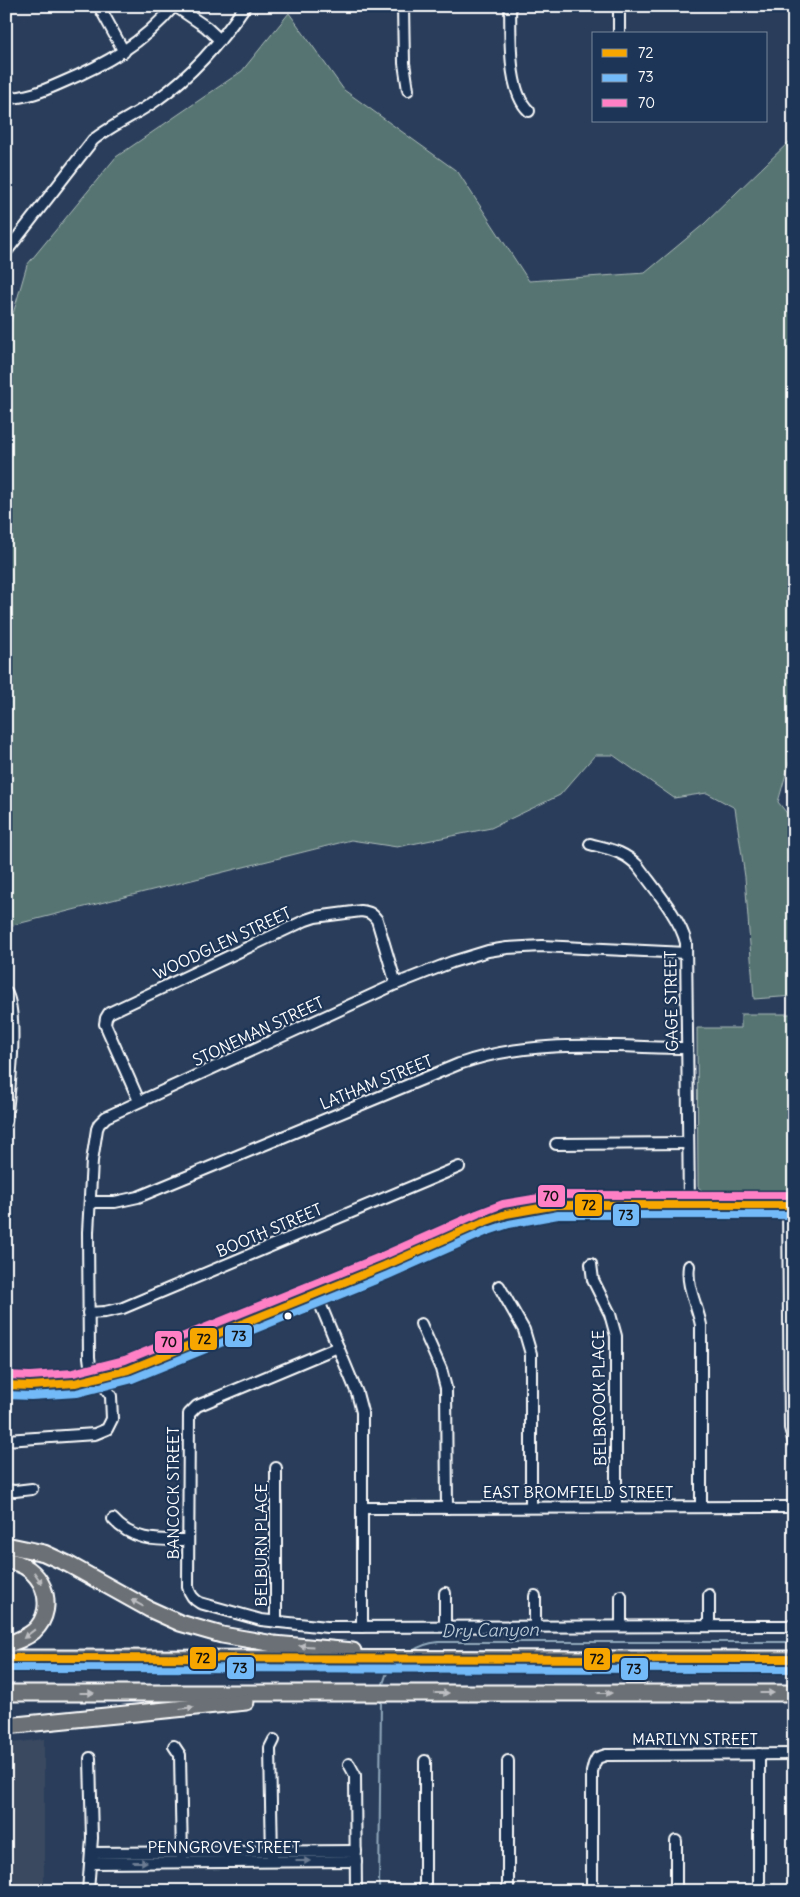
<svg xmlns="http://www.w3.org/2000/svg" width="800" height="1897" font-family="Delius,sans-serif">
  <rect width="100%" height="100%" fill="#2a3e5b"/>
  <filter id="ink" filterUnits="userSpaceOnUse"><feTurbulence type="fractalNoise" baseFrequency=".02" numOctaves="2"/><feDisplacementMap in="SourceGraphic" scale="10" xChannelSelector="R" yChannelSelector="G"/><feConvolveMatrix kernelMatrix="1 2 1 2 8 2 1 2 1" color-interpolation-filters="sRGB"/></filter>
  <g filter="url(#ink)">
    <polygon fill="#3a4960" points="44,1739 44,1891 6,1891 6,1744"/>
    <g fill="#577472" stroke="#abbab8">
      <polygon points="289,13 344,90 458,172 529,281 645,273 704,224 794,137 794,746 778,802 794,822 794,996 754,999 745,877 735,808 707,793 674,798 613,755 595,755 560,795 491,828 397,847 351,840 13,925 6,929 6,338 27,265 116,157 242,71"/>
      <polygon points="741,1014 794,1014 794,1191 703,1191 698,1187 697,1028 741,1028"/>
    </g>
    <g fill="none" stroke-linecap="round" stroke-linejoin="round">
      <g stroke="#91a9bc" stroke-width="2">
        <path d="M411,1652C420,1645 429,1643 439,1642H794"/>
        <polyline points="382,1687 386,1675 393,1665"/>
        <polyline points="379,1891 381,1699"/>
      </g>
      <g stroke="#fff" stroke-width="14">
        <g id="minor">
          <polyline points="99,6 124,52"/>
          <polyline points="175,6 206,27 220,40"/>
          <polyline points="403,6 404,63 408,90"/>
          <path d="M510,6C511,35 507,91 529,111"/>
          <polyline points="619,6 619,34"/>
          <path d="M6,98C26,98 43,91 61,83C106,64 142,44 174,6"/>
          <path d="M6,252L93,140C113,124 138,114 158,99C193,74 221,42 245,6"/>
          <path d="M590,844C608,849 624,851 638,866C653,887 681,919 686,943L689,1205"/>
          <path d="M6,992C19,1015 9,1092 6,1121"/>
          <path d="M139,1101L105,1024L106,1018L109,1013L306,920L315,917L361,911C369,912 372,913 377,920L396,984"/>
          <polyline points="556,1144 688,1143"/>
          <path d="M90,1202H115L138,1197L459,1064C532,1038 610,1047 686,1048"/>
          <polyline points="788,1205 790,1428 794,1443"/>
          <polyline points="591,1264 593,1280 610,1314 616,1336 616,1507"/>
          <path d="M689,1266C686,1286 697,1305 701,1325V1507"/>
          <polyline points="499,1286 524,1330 531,1354 531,1507"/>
          <polyline points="316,1294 357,1393 362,1412 362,1627"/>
          <polyline points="88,1313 105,1312 123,1308 459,1167"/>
          <polyline points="421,1324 441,1369 446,1388 447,1508"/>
          <path d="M338,1347L197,1406L189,1414L188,1587C190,1595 193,1599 200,1603L261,1620L327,1627L794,1626"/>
          <polyline points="6,1440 95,1434 107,1429 112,1419 111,1396 90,1365 89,1357 88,1232 92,1161 97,1129 99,1124 106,1117 396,984 452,962 488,951 507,948 542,946 686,953"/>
          <polyline points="276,1468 276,1622"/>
          <polyline points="6,1490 15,1491 32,1489"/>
          <polyline points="363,1508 794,1507"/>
          <path d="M113,1519C133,1542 159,1540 187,1540"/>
          <polyline points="445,1593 445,1626"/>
          <polyline points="709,1595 709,1626"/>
          <polyline points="535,1596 535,1626"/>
          <polyline points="621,1626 621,1596"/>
          <polyline points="174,1746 180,1755 182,1858"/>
          <polyline points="759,1754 759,1891"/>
          <polyline points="508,1761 508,1891"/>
          <polyline points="349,1764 355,1775 356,1891"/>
          <polyline points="92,1853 356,1851"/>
          <polyline points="272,1858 270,1748 274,1740"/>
          <polyline points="92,1863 356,1861"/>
          <polyline points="88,1891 92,1838 90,1758"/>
          <polyline points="425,1891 425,1761"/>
          <polyline points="592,1891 592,1772 594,1764 597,1758 606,1755 794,1754"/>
          <polyline points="676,1891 676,1841"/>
        </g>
      </g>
      <g stroke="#fff" stroke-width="18">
        <polyline id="major" points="6,1385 30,1386 75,1383 128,1370 384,1266 481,1223 506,1214 557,1205 794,1205"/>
      </g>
      <g stroke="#fff" stroke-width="19">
        <g id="highway">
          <polyline points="6,1545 44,1553 68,1564 149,1609 180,1623 222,1635 274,1644 353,1651"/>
          <path d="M6,1561C41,1563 60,1606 34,1631C26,1638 17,1641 6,1645"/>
          <polyline points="6,1658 794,1659"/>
          <polyline points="6,1693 794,1693"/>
          <polyline points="6,1726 246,1702"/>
        </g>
      </g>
      <use href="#minor" stroke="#1d3557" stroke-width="10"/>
      <use href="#major" stroke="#6b6f75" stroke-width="14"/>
      <use href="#highway" stroke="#6b6f75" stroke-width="15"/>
      <g stroke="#1d3557" stroke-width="11">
        <g id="bus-1">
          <polyline points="6,1385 30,1386 75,1383 128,1370 384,1266 481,1223 506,1214 557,1205 794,1205"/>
          <polyline points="6,1658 794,1659"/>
        </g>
      </g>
      <g stroke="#1d3557" stroke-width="11">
        <g id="bus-2">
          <polyline points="6,1395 31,1396 77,1393 132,1379 388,1275 485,1232 509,1224 558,1215 794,1215"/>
          <polyline points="6,1668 794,1669"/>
        </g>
      </g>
      <g stroke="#1d3557" stroke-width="11">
        <polyline id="bus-3" points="6,1375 30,1376 73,1373 125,1360 380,1257 477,1214 503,1204 557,1195 794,1195"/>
      </g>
      <use href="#bus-1" stroke="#f7a600" stroke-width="8"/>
      <use href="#bus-2" stroke="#73baf8" stroke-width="8"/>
      <use href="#bus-3" stroke="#ff80c5" stroke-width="8"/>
    </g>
    <defs><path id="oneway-solid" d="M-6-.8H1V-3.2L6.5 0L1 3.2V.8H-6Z" transform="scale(1.25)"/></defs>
    <g fill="#bcbec1">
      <use href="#oneway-solid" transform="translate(38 1578) rotate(56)"/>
      <use href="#oneway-solid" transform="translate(137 1603) rotate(-151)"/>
      <use href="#oneway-solid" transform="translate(29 1634) rotate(142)"/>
      <use href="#oneway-solid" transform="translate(306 1646) rotate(-176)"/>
      <use href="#oneway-solid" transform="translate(87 1693)"/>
      <use href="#oneway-solid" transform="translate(442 1693)"/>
      <use href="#oneway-solid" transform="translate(605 1693)"/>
      <use href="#oneway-solid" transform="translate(767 1693)"/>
      <use href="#oneway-solid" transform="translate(187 1708) rotate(-7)"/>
    </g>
    <g fill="#6c7c92">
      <use href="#oneway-solid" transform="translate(303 1861)"/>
      <use href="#oneway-solid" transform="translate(140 1862)"/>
    </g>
  </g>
  <circle fill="#fff" stroke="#1d3557" stroke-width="2" cx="288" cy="1316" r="4.5"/>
  <g text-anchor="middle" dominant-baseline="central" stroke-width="4.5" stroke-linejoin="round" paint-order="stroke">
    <g font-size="16" fill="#fff" stroke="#1d3557">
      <text transform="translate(222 943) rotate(-25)">WOODGLEN STREET</text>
      <text transform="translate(671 1001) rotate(-91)">GAGE STREET</text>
      <text transform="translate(258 1031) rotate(-25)">STONEMAN STREET</text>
      <text transform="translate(376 1082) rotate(-22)">LATHAM STREET</text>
      <text transform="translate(269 1230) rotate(-23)">BOOTH STREET</text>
      <text transform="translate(599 1398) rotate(-91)">BELBROOK PLACE</text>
      <text x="578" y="1492">EAST BROMFIELD STREET</text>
      <text transform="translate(173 1493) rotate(-90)">BANCOCK STREET</text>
      <text transform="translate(261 1545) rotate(-90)">BELBURN PLACE</text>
      <text x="695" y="1739">MARILYN STREET</text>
      <text x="224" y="1847">PENNGROVE STREET</text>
    </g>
    <g font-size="18" font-style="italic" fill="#b5c5d2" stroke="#1d3557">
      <text transform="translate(490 1630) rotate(-1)">Dry Canyon</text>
    </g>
  </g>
  <g stroke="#1d3557" stroke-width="2">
    <rect x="537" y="1184" width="29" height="24" rx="5" fill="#ff80c5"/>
    <rect x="574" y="1193" width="29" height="24" rx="5" fill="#f7a600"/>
    <rect x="612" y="1203" width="28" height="24" rx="5" fill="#73baf8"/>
    <rect x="224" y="1324" width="29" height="24" rx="5" fill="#73baf8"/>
    <rect x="189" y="1327" width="29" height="24" rx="5" fill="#f7a600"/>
    <rect x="154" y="1330" width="29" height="24" rx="5" fill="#ff80c5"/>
    <rect x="189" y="1646" width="28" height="24" rx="5" fill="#f7a600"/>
    <rect x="583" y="1647" width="28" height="24" rx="5" fill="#f7a600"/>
    <rect x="226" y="1656" width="29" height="24" rx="5" fill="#73baf8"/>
    <rect x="620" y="1657" width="29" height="24" rx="5" fill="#73baf8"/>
  </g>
  <g font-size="14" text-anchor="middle" font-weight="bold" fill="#111">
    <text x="551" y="1201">70</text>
    <text x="589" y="1210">72</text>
    <text x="626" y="1220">73</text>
    <text x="239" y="1341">73</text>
    <text x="204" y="1344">72</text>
    <text x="169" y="1347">70</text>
    <text x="203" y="1663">72</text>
    <text x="597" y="1664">72</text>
    <text x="240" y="1673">73</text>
    <text x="634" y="1674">73</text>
  </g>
  <rect width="800" height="1897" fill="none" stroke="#1d3557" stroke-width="25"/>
  <rect x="12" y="12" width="775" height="1872" fill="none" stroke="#fff" stroke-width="2" filter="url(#ink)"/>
  <rect x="592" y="32" width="175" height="90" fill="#1d3557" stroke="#77869a"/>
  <rect x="602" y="49" width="25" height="8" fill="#f7a600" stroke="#77869a"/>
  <text x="638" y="58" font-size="15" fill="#ffffff">72</text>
  <rect x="602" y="74" width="25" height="8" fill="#73baf8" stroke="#77869a"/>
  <text x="638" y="82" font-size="15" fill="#ffffff">73</text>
  <rect x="602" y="99" width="25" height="8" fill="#ff80c5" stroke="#77869a"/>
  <text x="638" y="108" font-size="15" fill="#ffffff">70</text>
</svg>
